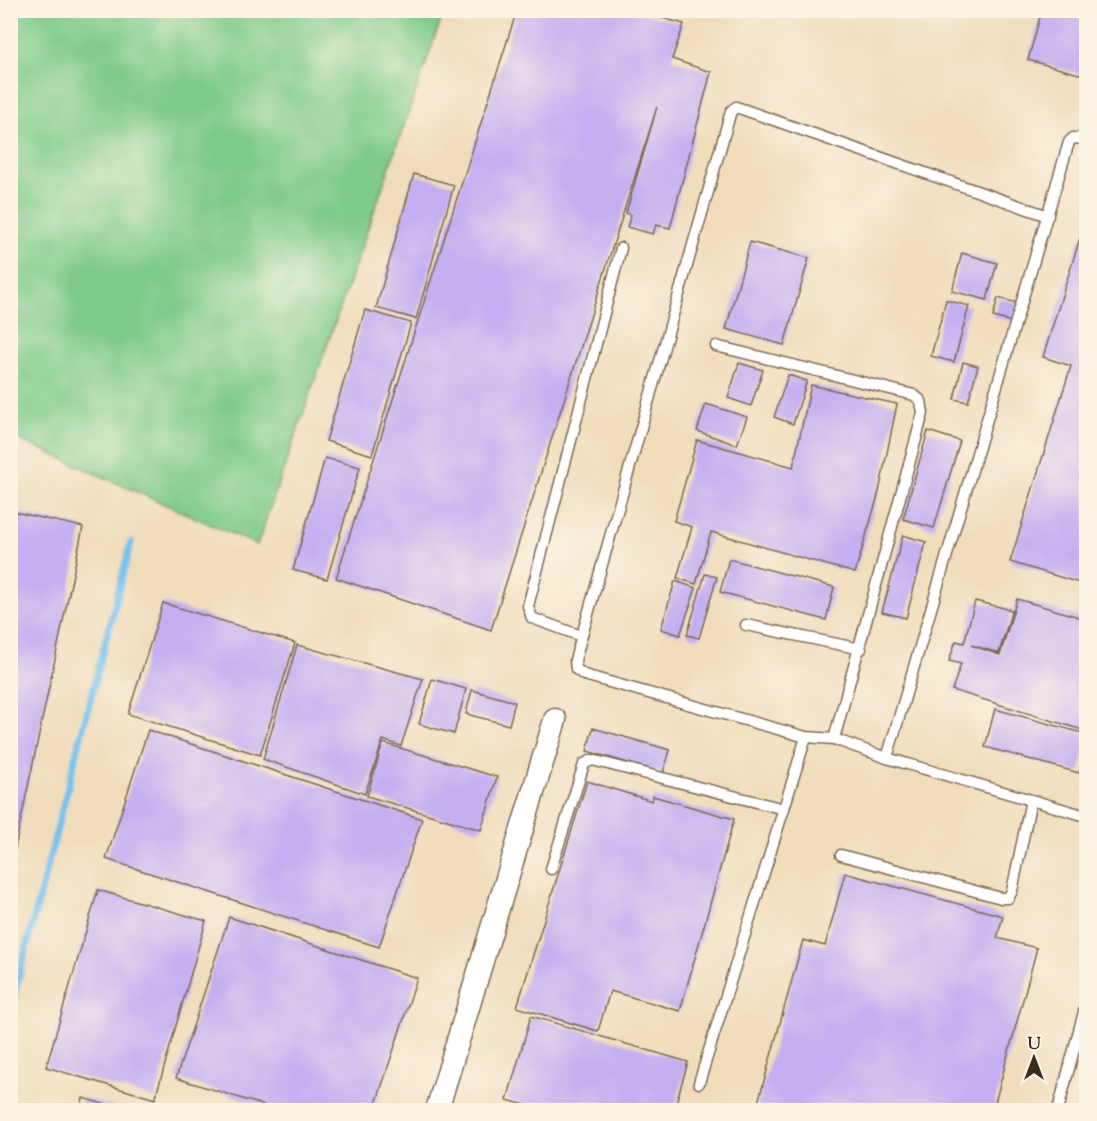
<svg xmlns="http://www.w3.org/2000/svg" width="1097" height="1121" font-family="'Sorts Mill Goudy',serif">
  <rect width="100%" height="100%" fill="#fcf5e5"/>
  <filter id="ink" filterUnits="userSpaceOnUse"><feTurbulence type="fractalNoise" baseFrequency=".0167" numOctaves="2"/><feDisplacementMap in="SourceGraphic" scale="12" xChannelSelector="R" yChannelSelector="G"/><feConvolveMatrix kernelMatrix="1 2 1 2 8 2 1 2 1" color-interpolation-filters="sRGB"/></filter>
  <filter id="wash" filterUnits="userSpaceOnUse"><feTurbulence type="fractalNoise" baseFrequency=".008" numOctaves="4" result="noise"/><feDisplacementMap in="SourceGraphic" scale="24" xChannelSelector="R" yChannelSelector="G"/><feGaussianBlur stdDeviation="1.35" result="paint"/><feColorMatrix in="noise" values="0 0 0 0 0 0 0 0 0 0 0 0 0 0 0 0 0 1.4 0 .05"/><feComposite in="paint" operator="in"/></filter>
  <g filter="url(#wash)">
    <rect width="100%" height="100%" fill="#f1ddbc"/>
    <polygon fill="#7dca89" stroke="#5c7a54" stroke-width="1.5" points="11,10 444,11 257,545 11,436"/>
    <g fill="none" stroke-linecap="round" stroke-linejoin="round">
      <polyline stroke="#74c1ee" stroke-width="7" points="10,1011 131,542"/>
    </g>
    <g id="blocks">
      <g fill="#c3aff1">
        <polygon points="517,10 633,10 684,24 672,59 711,72 670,228 656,225 653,234 627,227 631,215 626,213 657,107 491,630 336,578"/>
        <polygon points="1042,10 1086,10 1086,76 1028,60"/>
        <polygon points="414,174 454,185 416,319 376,308"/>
        <polygon points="1080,238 1086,240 1086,585 1010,562 1071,366 1043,357"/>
        <polygon points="750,242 809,258 784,345 726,329"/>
        <polygon points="962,253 997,263 987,300 952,291"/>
        <polygon points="998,298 1018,303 1012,322 993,317"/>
        <polygon points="946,300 969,306 954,362 931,356"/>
        <polygon points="365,310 411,323 372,455 326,441"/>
        <polygon points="963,362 978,366 968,402 954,399"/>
        <polygon points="739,363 763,370 751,406 728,398"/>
        <polygon points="788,375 807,381 793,424 774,417"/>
        <polygon points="811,385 897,404 879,492 855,573 711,532 696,584 677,578 692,527 674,521 697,440 793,467"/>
        <polygon points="706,404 747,417 737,445 697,431"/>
        <polygon points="928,431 960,441 934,528 903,519"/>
        <polygon points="325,458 360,467 327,579 293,570"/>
        <polygon points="10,511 83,527 12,862 10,862"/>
        <polygon points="903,535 926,542 906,618 882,612"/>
        <polygon points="729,559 834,587 826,620 720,592"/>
        <polygon points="705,574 717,577 699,638 687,635"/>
        <polygon points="675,581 696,588 680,635 661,629"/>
        <polygon points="1017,599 1086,619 1086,731 952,690 961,664 949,661 956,641 964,643 975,601 1012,610 999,653 971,645 1000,655"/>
        <polygon points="163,603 295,643 260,755 128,714"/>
        <polygon points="297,645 423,679 401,746 383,740 365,794 263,759"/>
        <polygon points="432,679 466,689 454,734 419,724"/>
        <polygon points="472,690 515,702 509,725 466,714"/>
        <polygon points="995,709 1086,734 1086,748 1079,773 985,747"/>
        <polygon points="593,728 670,750 663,773 587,751"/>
        <polygon points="148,730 422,819 379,947 106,859"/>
        <polygon points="383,743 497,777 481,830 367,796"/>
        <polygon points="587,781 652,801 653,796 734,819 680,1011 610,991 598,1031 517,1007"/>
        <polygon points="845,873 1003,916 997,938 1037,948 993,1110 756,1110 803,940 825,946"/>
        <polygon points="98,890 206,921 155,1099 46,1067"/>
        <polygon points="229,917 417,978 374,1110 278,1110 176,1078"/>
        <polygon points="531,1016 688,1062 674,1110 544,1110 507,1100"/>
        <polygon points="83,1098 124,1110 80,1110"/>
      </g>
    </g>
  </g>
  <g filter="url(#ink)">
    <use href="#blocks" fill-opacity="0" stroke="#7b6955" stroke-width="1.5"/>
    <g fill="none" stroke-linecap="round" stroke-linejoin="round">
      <g stroke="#7b6955" stroke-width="13">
        <g id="service">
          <polyline points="1048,216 745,110 736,107 731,111 575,660 576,669 584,675 806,737 834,739 887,758 1086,816"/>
          <polyline points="716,346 914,395 921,401 923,413 834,739"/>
          <polyline points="746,625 861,649"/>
          <polyline points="581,636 532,618 528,606 621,248"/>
          <polyline points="887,758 1069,142 1073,138 1086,139"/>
          <polyline points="841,855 1001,898 1008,898 1012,891 1031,800"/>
          <polyline points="551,869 584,764 592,760 784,809"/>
          <polyline points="699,1083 806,737"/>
          <polyline points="1058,1110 1086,1004"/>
        </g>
      </g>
      <g stroke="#7b6955" stroke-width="25">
        <polyline id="minor" points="437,1110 555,720"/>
      </g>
      <use href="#service" stroke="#fff" stroke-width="10"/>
      <use href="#minor" stroke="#fff" stroke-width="22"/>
    </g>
  </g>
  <rect width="1097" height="1121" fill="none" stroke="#fcf5e5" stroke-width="36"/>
  <g transform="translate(1034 1058)" stroke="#fcf5e5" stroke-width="4.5" paint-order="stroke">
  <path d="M0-4.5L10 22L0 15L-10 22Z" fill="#3b2a1e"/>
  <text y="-9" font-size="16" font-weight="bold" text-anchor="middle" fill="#3b2a1e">U</text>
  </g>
</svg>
